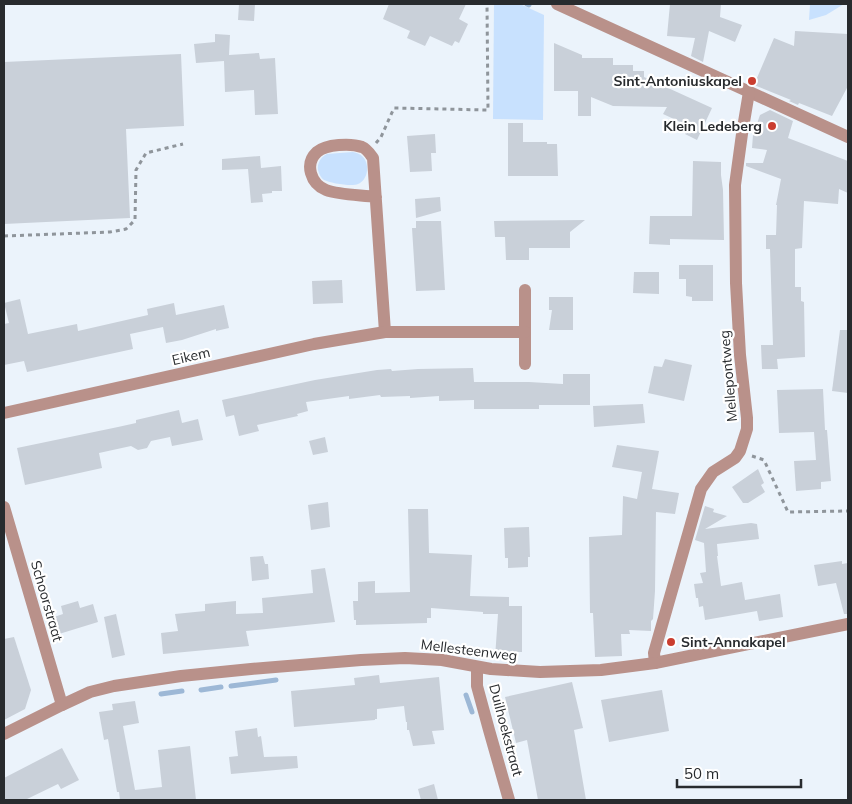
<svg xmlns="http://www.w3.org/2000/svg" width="852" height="804" font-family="Mulish,sans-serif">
  <rect width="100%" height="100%" fill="#ebf3fb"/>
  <g fill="#c8e1fe">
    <polygon points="494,4 520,4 544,15 543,120 493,119"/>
    <polygon points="810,4 844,4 826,15 809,20"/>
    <path d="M353,152C357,153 360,154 363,157C370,165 368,180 358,184C352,187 330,183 324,180C321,178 319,174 318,170C317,163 321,157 327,154Z"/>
  </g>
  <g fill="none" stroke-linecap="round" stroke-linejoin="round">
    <g stroke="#9db8d6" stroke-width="5">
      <polyline points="527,4 529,5"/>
      <polyline points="231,686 276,680"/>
      <polyline points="201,690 221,687"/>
      <polyline points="161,694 182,691"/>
      <polyline points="466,695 472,712"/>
    </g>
  </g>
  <g fill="#c9d0d9">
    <polygon points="239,4 255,4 254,21 238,20"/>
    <polygon points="389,4 466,4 459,19 468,24 459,43 455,41 452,46 430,36 425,46 407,38 410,31 383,19"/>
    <polygon points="670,4 721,4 720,17 742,25 735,42 709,31 703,62 691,56 695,38 667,36"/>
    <polygon points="795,31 848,34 848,86 832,116 799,103 798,105 789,101 791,100 754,85 774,38 794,46"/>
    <polygon points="215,34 230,35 229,55 259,53 260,59 275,58 278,114 255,115 254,90 225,92 224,61 196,63 194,44 215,42"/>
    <polygon points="554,43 582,55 582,58 613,58 613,65 633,65 633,71 644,71 644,77 712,108 697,140 685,134 689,126 663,114 667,107 613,106 591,97 591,116 578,116 578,91 554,91"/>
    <polygon points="181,54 184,126 126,129 130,218 4,224 4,62"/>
    <polygon points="770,110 793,121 788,138 848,161 848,193 839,189 838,204 804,201 802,248 795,249 795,287 801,287 801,301 804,302 805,357 777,359 778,369 762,369 761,345 773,345 770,249 766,249 766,235 776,235 777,205 776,205 781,179 746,166 746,163 763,163 767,150 752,148 753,135 760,115"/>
    <polygon points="508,123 523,123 523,142 547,142 547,144 557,144 558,176 508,176"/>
    <polygon points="435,134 436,153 431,153 432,171 410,172 407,136"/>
    <polygon points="260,156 261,168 281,166 282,191 272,191 272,193 262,194 263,202 251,203 248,169 222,170 222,159"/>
    <polygon points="693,161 721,162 721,175 723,190 724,240 670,239 670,245 649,244 650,216 692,216"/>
    <polygon points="440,197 441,211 416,218 415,199"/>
    <polygon points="585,220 570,232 570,248 529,248 529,260 506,260 505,237 495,237 494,221"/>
    <polygon points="416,221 441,221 445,290 416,291 412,228 416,228"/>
    <polygon points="679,265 713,265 713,301 692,301 692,297 686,296 686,279 679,279"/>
    <polygon points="634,272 659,272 659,294 633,293"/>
    <polygon points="342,280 343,303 313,304 312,281"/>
    <polygon points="549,297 573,297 573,330 549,330 552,310 549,310"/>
    <polygon points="20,299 28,334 77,324 78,331 148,315 147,309 174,303 176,315 224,305 229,328 216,331 216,329 182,340 166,343 163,327 130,334 133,349 27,372 24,361 4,365 4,324 9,323 4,303"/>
    <polygon points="840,330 848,330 848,393 832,391"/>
    <polygon points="665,359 692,365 684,401 648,393 654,366 662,367"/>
    <polygon points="473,368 474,382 529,382 563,384 563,374 590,374 590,405 539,405 539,409 474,409 474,400 439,401 439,396 410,398 410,396 381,397 380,395 349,399 349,396 306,402 308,411 297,414 298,416 257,425 259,431 239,436 234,415 226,417 222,400 315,380 377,370 391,369 392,371 418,369"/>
    <polygon points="823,389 825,430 827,430 831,481 821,482 821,489 796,491 794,461 816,460 814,432 779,433 777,390"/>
    <polygon points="643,404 645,423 594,427 593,406"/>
    <polygon points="179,410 182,423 198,419 203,440 172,446 170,437 151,441 147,448 138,450 131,446 99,453 102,468 25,485 17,448 118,427 136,423 136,420"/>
    <polygon points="325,437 328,452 313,455 309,441"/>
    <polygon points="617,445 659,451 652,489 679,493 675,514 656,512 655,591 653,619 651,621 651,631 629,630 630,634 621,634 622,656 595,657 593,613 590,613 589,537 622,535 623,496 637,499 642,472 612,467"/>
    <polygon points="758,469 764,483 761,485 765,492 748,503 743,503 732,487"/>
    <polygon points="328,502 330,527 311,530 308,505"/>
    <polygon points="705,506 714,509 713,512 727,516 705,529 751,523 757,524 759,539 717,544 718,556 717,556 721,586 742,582 745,600 780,594 783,617 759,621 757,611 705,620 703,606 699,607 698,598 696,598 694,584 703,583 700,573 706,572 704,543 695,540"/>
    <polygon points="408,509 428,509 429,553 472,555 470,596 509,597 509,606 522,606 522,652 518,652 517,659 495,658 498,614 483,614 483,612 431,608 431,618 427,618 427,623 356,625 356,620 354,620 353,601 358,601 358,582 375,581 375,593 410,592"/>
    <polygon points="529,527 530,557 528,557 528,567 508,568 508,558 505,558 504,528"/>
    <polygon points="263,556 265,564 268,564 269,579 252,581 250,557"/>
    <polygon points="842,561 842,564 848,563 848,614 844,614 836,583 818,586 814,565"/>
    <polygon points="325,568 335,622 246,631 249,646 163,654 161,633 178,631 175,614 205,611 205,604 236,601 236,614 263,613 262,598 313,593 311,570"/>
    <polygon points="78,601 80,608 93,604 98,622 59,634 54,617 63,614 61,606"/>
    <polygon points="116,614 125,655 112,658 104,617"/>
    <polygon points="14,637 31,690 25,709 4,720 4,639"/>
    <polygon points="379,675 380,683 439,677 444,730 432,731 435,744 413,746 409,730 407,730 407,722 406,722 404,706 377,709 377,719 375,719 375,720 294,727 291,691 355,685 354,678"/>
    <polygon points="572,682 583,728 574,730 586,800 538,800 527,740 516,743 505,697"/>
    <polygon points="662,690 669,731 609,742 601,700"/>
    <polygon points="135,701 139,723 123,726 135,790 162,787 158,750 190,746 196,800 120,800 119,792 117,792 108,739 104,740 99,712 113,710 112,704"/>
    <polygon points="257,728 258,737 261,736 264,757 297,756 298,768 231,774 229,757 238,756 235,731"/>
    <polygon points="62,748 79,780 61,789 58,784 25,800 4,800 4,778"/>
    <polygon points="434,784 438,800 421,800 418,789"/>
  </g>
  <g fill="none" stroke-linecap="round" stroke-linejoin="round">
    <g stroke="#8f959b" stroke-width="3" stroke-dasharray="4 4" stroke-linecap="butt">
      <polyline points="376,143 381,137 394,108 488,110 487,4"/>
      <polyline points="4,236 110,232 126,229 135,220 136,170 146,153 183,144"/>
      <polyline points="752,456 764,460 788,512 848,511"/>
    </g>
    <g stroke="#b9918a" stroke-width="12">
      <polyline points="557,4 848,137"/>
      <polyline points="749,92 742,134 735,185 736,283 740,355 747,418 747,429 740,451 735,458 713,472 701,489 654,653 655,663 848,624"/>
      <path d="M376,197C362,195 339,195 326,190C311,184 304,164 317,152C326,144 351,143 362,147C367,149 370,154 373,158L385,332"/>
      <polyline points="525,290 525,364"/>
      <polyline points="4,413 314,344 385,332 525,332"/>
      <polyline points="4,507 62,705"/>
      <polyline points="477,667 477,686 489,730 509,800"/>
    </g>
    <polyline stroke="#b9918a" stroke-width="12" points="4,734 62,705 90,692 114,686 181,676 251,669 361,660 405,658 442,660 491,669 540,672 601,670 655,663"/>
  </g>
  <g fill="#ca3d2f" stroke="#fff" stroke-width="2">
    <circle cx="752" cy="81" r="5"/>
    <circle cx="772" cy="126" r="5"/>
    <circle cx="671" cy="642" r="5"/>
  </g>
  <g text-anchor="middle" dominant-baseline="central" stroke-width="4.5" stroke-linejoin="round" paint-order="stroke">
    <g font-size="14" font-weight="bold" fill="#282b2e" stroke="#fff" text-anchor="end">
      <text x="742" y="81">Sint-Antoniuskapel</text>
      <text x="762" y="126">Klein Ledeberg</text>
      <text x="681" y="642" text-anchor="start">Sint-Annakapel</text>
    </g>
    <g font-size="14" fill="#282b2e" stroke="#fff">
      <text transform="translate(191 356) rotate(-13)">Eikem</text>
      <text transform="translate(728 376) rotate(-95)">Mellepontweg</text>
      <text transform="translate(47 601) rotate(74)">Schoorstraat</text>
      <text transform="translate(469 650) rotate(7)">Mellesteenweg</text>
      <text transform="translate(506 730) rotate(75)">Duilhoekstraat</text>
    </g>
  </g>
  <rect width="852" height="804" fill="none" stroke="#282b2e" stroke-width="10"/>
  <path d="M677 779v8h124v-8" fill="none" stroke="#282b2e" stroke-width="2.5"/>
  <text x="684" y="779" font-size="15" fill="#282b2e" stroke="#ffffff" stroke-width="4" paint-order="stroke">50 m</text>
</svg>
